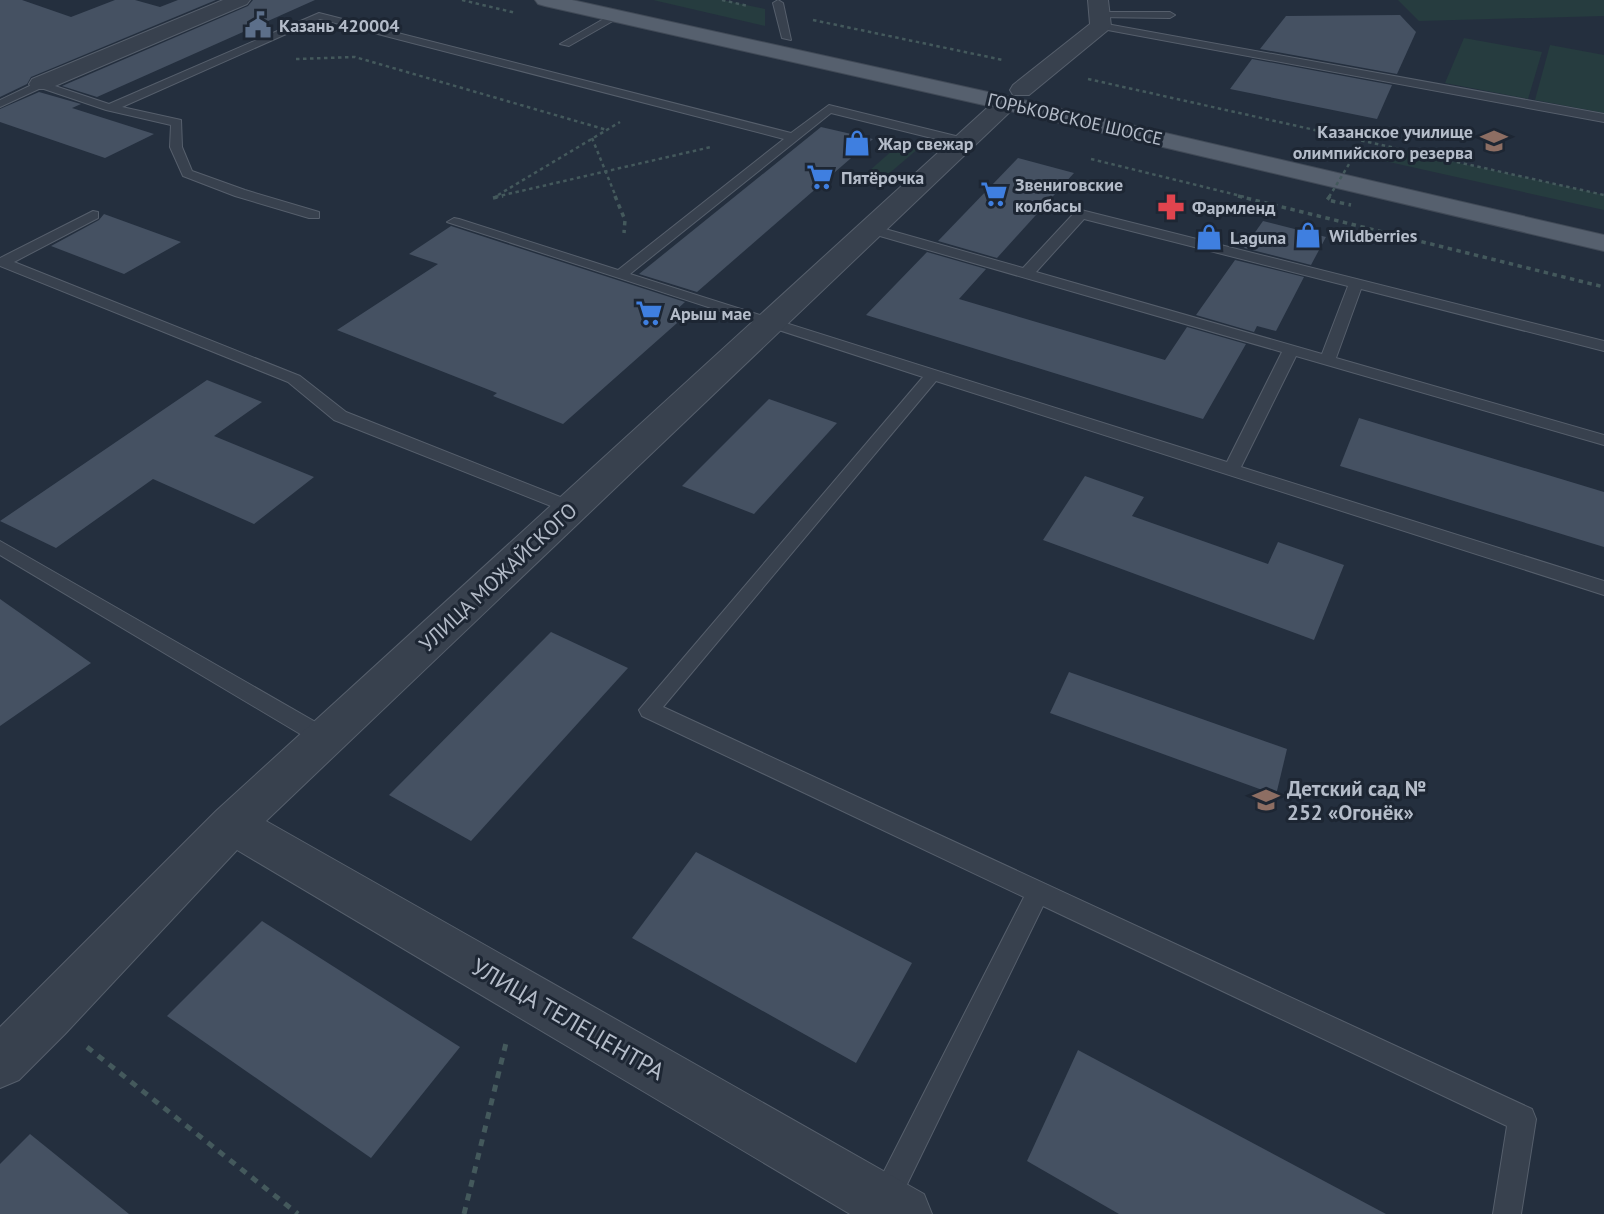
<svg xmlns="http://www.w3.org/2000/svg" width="1604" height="1214" font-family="'PT Sans',sans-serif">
  <rect width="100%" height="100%" fill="#242f3e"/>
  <g fill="#263c3f">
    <polygon points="653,0 722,0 765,9 765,26"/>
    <polygon points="1398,0 1604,0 1604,16 1419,21"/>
    <polygon points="1464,38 1542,52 1528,99 1445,83"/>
    <polygon points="1550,45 1604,55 1604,113 1535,100"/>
    <polygon points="902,142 919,148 886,176 860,179"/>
    <polygon points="1386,147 1604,195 1604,210 1380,160"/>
  </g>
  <g fill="#455162">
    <polygon points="0,0 22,0 71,17 115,0 135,0 160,7 178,0 216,0 31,77 27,84 0,97"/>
    <polygon points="253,0 315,0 97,97 62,86 248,6"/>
    <polygon points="1400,15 1416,32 1397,74 1260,49 1286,16"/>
    <polygon points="1252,59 1392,85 1377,119 1230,89"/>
    <polygon points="39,92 81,104 72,108 154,134 105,158 0,122 0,109"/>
    <polygon points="821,127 873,139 697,292 639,274"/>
    <polygon points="1018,158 1074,173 997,258 938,241"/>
    <polygon points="104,214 181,242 124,274 51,246 99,220"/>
    <polygon points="1263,221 1326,237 1311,265 1244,248"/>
    <polygon points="451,226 685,302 674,312 685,316 563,424 493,396 497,393 337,330 438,264 409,254"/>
    <polygon points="927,252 986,269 959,299 1165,360 1187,327 1246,344 1203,419 866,315"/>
    <polygon points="1235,260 1304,277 1276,331 1257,326 1254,332 1196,315"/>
    <polygon points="207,380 262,402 214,436 314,477 254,524 153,479 56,548 0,521"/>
    <polygon points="769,399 837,423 754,514 682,486"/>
    <polygon points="1359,418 1604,492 1604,547 1340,466"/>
    <polygon points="1085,476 1144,497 1132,516 1268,564 1278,542 1344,565 1314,640 1043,540"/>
    <polygon points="0,599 91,663 0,726"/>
    <polygon points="551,632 628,668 471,841 389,795"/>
    <polygon points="1069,672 1287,749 1276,795 1050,713"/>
    <polygon points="696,852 912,963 856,1063 632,938"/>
    <polygon points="262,921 460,1047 371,1158 167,1016"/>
    <polygon points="1078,1050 1386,1214 1119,1214 1027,1161"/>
    <polygon points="30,1134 129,1214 0,1214 0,1164"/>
  </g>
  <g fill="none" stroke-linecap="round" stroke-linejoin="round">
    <g stroke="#565f6c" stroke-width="2">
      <g id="service">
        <polygon points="778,0 783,3 791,40 782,38 773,3"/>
        <polygon points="1100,12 1170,12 1175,15 1170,18 1096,17 1095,15"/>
        <path d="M319,13L791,133L829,105L968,139L970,142L964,146L831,113L630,274L1227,462L1282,352L866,232L864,229L871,225L1023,268L1076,211L1081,210L1604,341V351L1361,289L1336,358L1604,435V445L1296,356L1241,467L1604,581V595L936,381L663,707L1532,1109L1536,1119L1521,1214H1493L1507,1126L1043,906L894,1211L887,1214L874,1211L870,1201L874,1191L1024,897L642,716L639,710L923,377L447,222L454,218L459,219L618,270L784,139L320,19L122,107L181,120L182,147L192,171L245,190L319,212V218H309L235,196L183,176L170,147L171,125L106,110L41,88L0,107V100L40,81L109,104ZM1084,219L1348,286L1322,354L1036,272Z"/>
        <polygon points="614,13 619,16 618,18 569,46 560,44"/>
        <polygon points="1101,23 1604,114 1604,122 1097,28 1096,26"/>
        <polygon points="93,211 98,212 98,218 14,262 300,376 346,412 578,504 581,508 578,512 566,512 334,420 288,382 0,266 0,258"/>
        <polygon points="0,541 333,732 336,738 333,744 325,746 317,744 0,555"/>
      </g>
    </g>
    <g stroke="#565f6c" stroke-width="2">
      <g id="minor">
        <polygon points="223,0 250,0 247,4 48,89 32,89 29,84 32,79"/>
        <polygon points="1088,0 1108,0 1111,26 1108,30 1029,95 1013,95 1010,90 1013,85 1090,24"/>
        <polygon points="1006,96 1014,98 1018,103 1014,108 266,821 924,1194 932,1214 850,1214 237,850 65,1034 19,1080 0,1088 0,1027 216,811 998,98"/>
      </g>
    </g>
    <g stroke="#414a57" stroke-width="2">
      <polygon id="primary" points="535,0 572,0 1006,96 1604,235 1604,251 1006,110 545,6 538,4"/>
    </g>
    <g stroke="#44595c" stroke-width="2.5" stroke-dasharray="3.5 3.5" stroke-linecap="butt">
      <polyline points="462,0 516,13"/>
      <polyline points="722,0 748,6"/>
      <polyline points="813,20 1003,60"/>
      <polyline points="296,59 355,57 607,130"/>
      <polyline points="1088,79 1604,195"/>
      <polyline points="592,138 616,197"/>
      <polyline points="1091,159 1245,197"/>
      <polyline points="498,195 620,122"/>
      <polyline points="495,197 711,147"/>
    </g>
    <g stroke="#44595c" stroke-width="3.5" stroke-dasharray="4.5 4.5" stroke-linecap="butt">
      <polyline points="615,196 625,220 624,233"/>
      <polyline points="1238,196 1604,287"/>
      <polyline points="493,198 503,196"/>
    </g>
    <g stroke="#44595c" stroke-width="5" stroke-dasharray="7 7" stroke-linecap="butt">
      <polyline points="87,1047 298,1214"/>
      <polyline points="464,1214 507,1039"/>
    </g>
    <use href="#service" fill="#38414e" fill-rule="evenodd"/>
    <use href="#minor" fill="#38414e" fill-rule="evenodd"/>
    <use href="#primary" fill="#56606e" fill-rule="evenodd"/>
    <polyline stroke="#44595c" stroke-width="2.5" stroke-dasharray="3.5 3.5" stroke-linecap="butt" points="1329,197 1357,151 1382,156"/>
    <polyline stroke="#44595c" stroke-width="3.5" stroke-dasharray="4.5 4.5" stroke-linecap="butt" points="1330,196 1327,200 1351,205"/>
  </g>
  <defs>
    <g id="civic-bare" transform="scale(2.1)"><path d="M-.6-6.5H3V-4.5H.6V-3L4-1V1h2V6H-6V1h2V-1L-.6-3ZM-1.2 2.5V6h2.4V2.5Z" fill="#5c6f8a" stroke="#1d2633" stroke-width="2.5" paint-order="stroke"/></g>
    <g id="university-bare" transform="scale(2.1)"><path d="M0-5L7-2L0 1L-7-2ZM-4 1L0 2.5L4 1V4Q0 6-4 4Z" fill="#8d6e63" stroke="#1d2633" stroke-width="2.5" paint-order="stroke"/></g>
    <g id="shop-bare" transform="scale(2.1)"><path d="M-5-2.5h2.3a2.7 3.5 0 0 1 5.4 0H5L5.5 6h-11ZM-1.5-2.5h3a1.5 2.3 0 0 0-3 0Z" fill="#3f7fe0" stroke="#1d2633" stroke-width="2.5" paint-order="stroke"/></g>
    <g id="supermarket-bare" transform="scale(2.1)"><path d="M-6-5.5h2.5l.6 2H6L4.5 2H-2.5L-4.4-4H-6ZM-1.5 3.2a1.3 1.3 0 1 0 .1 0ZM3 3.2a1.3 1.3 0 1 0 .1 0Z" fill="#3f7fe0" stroke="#1d2633" stroke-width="2.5" paint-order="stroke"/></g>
    <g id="pharmacy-bare" transform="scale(2.1)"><path d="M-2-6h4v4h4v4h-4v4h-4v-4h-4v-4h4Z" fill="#e0444e" stroke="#1d2633" stroke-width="2.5" paint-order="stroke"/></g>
    <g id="school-bare" transform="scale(2.1)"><path d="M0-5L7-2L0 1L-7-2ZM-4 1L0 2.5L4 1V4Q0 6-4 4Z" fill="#8d6e63" stroke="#1d2633" stroke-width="2.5" paint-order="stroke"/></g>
  </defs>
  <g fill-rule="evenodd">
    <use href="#civic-bare" x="258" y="25"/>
    <use href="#university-bare" x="1494" y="141"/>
    <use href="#shop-bare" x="857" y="143"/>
    <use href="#supermarket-bare" x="820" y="177"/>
    <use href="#supermarket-bare" x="994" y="194"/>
    <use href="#pharmacy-bare" x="1171" y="207"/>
    <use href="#shop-bare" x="1308" y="235"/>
    <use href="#shop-bare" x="1209" y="237"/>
    <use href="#supermarket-bare" x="649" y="313"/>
    <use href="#school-bare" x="1266" y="800"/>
  </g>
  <g text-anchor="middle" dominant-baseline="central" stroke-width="6" stroke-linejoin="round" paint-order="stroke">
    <g font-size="18" font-weight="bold" fill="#b4bcc9" stroke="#1d2633" text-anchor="start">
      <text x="279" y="25">Казань 420004</text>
      <text x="1473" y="131" text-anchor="end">Казанское училище<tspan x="1473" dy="21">олимпийского резерва</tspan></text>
      <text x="878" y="143">Жар свежар</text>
      <text x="841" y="177">Пятёрочка</text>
      <text x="1015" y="184">Звениговские<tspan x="1015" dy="21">колбасы</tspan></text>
      <text x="1192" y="207">Фармленд</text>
      <text x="1329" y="235">Wildberries</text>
      <text x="1230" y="237">Laguna</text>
      <text x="670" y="313">Арыш мае</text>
    </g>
    <g font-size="18" fill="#b4bcc9" stroke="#1d2633">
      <text transform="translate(1075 119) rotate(13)">ГОРЬКОВСКОЕ ШОССЕ</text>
    </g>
    <g font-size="21" fill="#b4bcc9" stroke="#1d2633">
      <text transform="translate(498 577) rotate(-43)">УЛИЦА МОЖАЙСКОГО</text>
    </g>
    <g font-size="21" font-weight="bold" fill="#b4bcc9" stroke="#1d2633" text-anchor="start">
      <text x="1287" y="788">Детский сад №<tspan x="1287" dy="24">252 «Огонёк»</tspan></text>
    </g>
    <g font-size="24" fill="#b4bcc9" stroke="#1d2633">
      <text transform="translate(568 1019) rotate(30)">УЛИЦА ТЕЛЕЦЕНТРА</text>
    </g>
  </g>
</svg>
